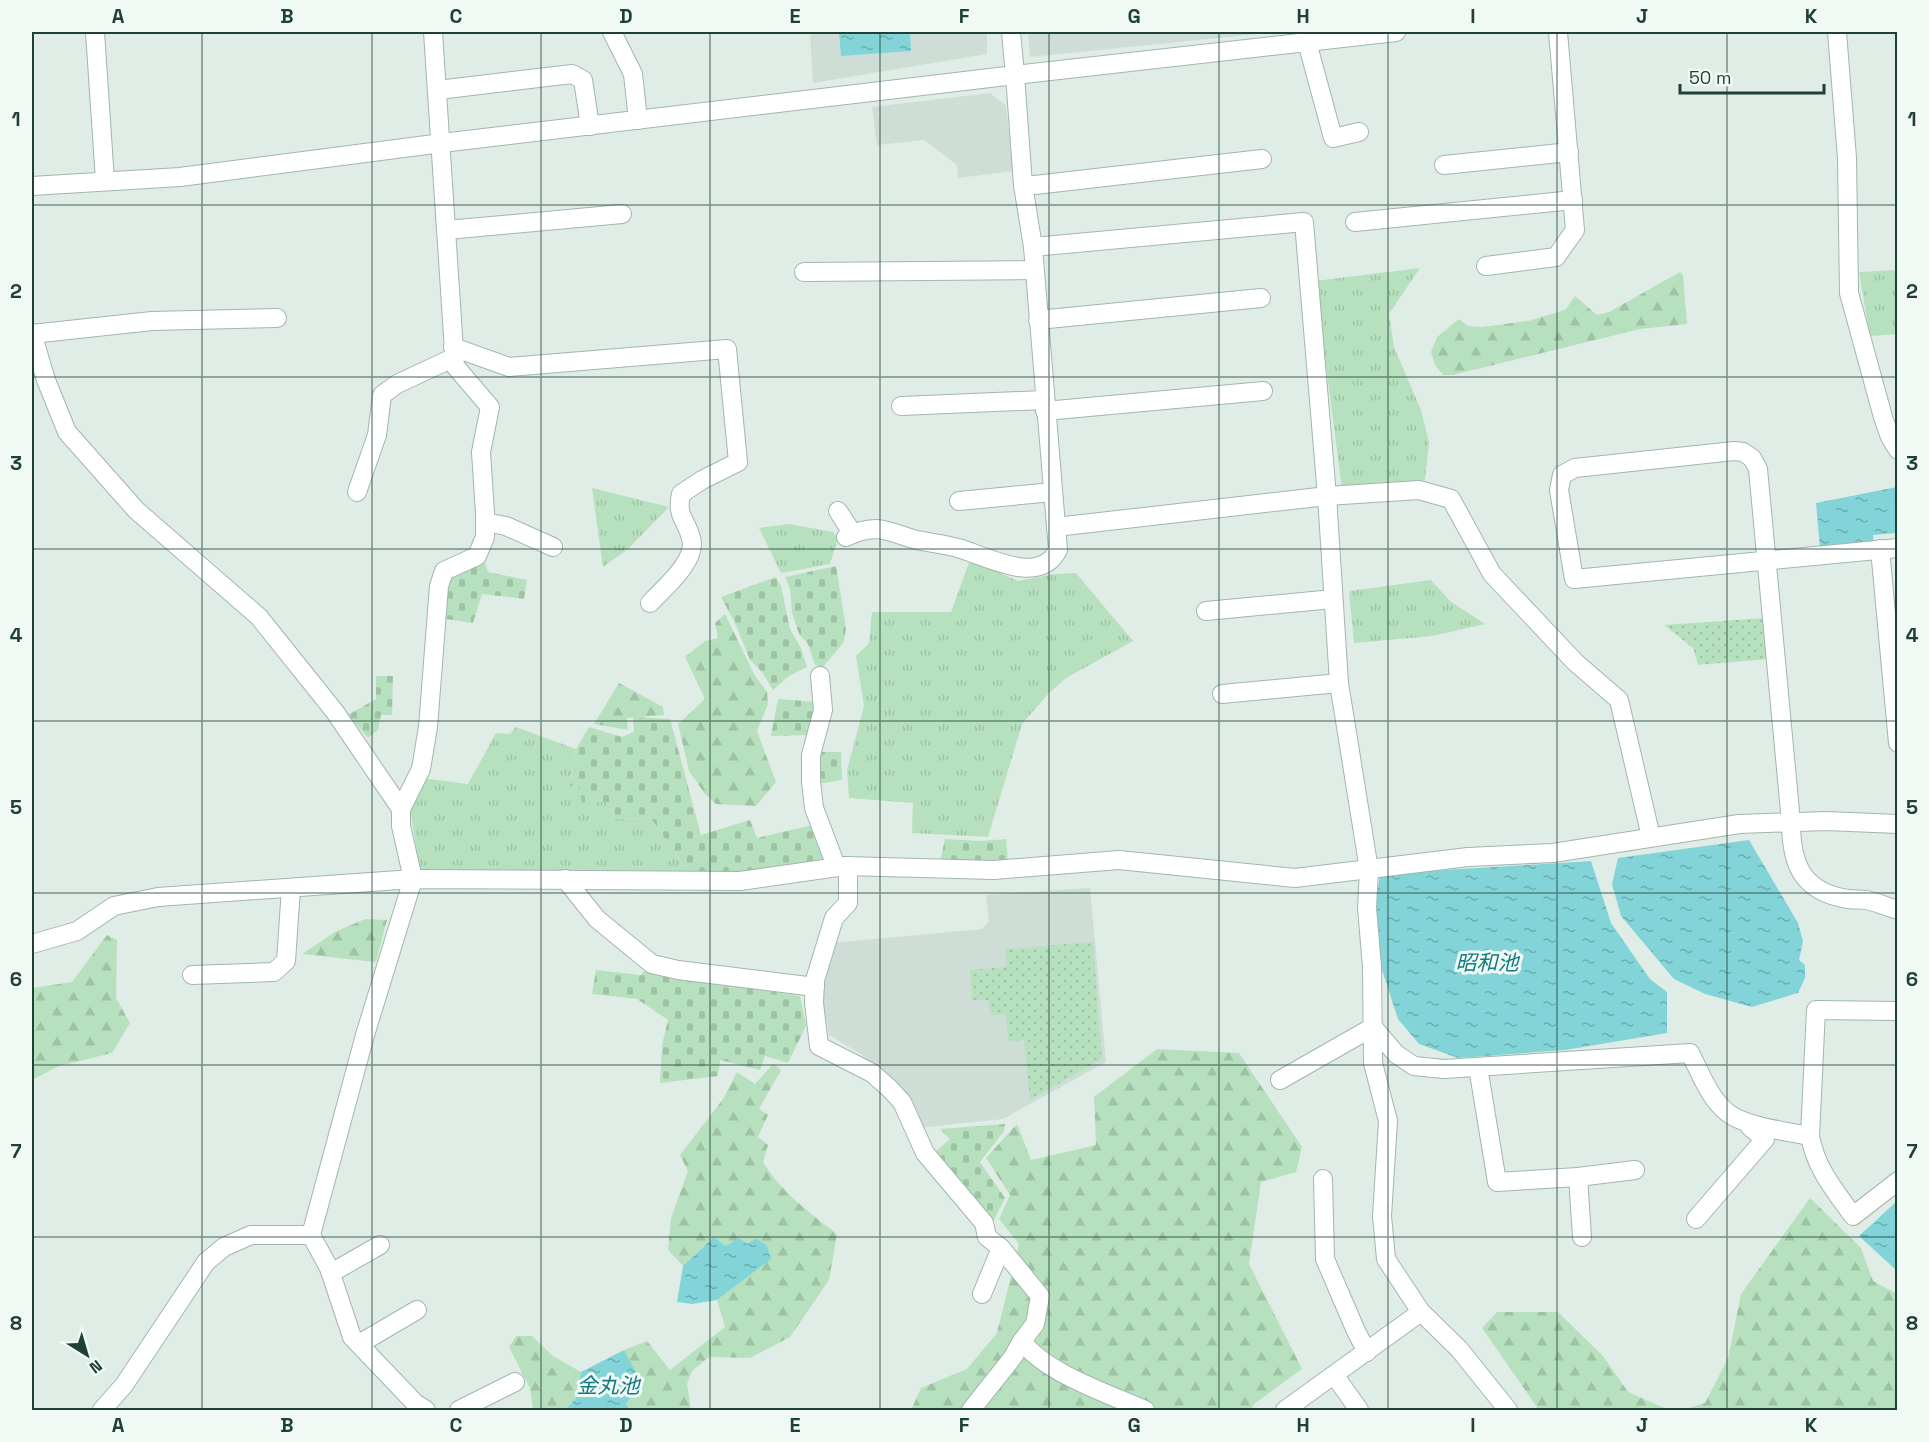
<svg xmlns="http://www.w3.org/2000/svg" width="1929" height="1442" font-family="'Space Grotesk','Noto Sans JP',sans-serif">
  <defs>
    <pattern id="grass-tufts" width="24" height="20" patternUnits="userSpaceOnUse" patternTransform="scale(1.5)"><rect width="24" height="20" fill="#b7e1be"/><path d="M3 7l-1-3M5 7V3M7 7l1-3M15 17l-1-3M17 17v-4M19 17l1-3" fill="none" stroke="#9dc2a4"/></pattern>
    <pattern id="forest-firs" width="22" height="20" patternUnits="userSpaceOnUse" patternTransform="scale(1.5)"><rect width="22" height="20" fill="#b7e1be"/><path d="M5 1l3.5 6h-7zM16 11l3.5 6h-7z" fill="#9dc2a4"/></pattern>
    <pattern id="cemetery-stones" width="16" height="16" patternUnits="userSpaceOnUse" patternTransform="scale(1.5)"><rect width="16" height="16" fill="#b7e1be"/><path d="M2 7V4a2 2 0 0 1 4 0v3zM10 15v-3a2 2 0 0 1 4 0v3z" fill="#9dc2a4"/></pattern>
    <pattern id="park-dots" width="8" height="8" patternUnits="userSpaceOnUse" patternTransform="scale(1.5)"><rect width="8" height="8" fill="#b7e1be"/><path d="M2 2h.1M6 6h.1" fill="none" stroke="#9dc2a4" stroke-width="1.8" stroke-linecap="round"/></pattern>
    <pattern id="water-ripples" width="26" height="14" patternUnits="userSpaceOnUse" patternTransform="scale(1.5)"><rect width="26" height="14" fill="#82d4d9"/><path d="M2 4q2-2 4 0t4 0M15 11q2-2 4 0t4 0" fill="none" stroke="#6aadb1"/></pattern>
  </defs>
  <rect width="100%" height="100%" fill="#e0ede6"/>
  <g fill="#ceddd5">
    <polygon points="810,32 987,32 987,54 813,83"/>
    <polygon points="1028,32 1276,32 1030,57"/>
    <polygon points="990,93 1006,106 1013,171 958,178 957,165 924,140 877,145 872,107"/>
    <polygon points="1090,888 1106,1062 1003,1119 918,1128 909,1100 901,1087 859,1053 829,1035 820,986 833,956 832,943 982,929 989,921 986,895"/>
  </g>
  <g fill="url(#grass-tufts)">
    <polygon points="1420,268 1389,314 1394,347 1421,410 1429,442 1425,480 1342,489 1315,281"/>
    <polygon points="1897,268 1897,334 1870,336 1859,272 1896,270"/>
    <polygon points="592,488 669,507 628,549 603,567"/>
    <polygon points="789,524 833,532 838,538 830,564 781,573 759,528"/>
    <polygon points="970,560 1018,581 1055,574 1076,573 1133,641 1066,678 1049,693 1022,724 988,837 912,833 913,803 849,798 847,770 864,706 856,656 869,643 872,612 951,612"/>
    <polygon points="1431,580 1450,601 1485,624 1433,636 1354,643 1349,591"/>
    <polygon points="516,727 576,749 570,786 579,785 610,802 614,819 651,818 684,866 681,876 420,872 410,808 422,778 468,784 496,733 510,734"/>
  </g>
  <g fill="url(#forest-firs)">
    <polygon points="1680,272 1683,275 1687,324 1640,329 1453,375 1443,375 1435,365 1431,352 1437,337 1459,319 1468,326 1482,327 1528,321 1565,310 1575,296 1597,315 1609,312"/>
    <polygon points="725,614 754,674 767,692 768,704 757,731 776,782 756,806 716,804 705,794 689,771 678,724 705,699 685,657 705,641 718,638 715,623"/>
    <polygon points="619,683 663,707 664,715 627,718 628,730 594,724"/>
    <polygon points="365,919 387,920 376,962 302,954 335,932"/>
    <polygon points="107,935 117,940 116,998 130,1023 112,1053 59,1066 32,1080 32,988 72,982"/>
    <polygon points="1157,1049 1239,1053 1302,1147 1296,1172 1261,1182 1249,1264 1302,1369 1254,1404 1251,1410 911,1410 921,1388 967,1369 997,1333 1019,1244 999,1219 1010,1195 986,1158 1017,1124 1031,1160 1096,1145 1094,1097"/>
    <path d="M773,1064L781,1070L759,1109L768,1115L758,1137L768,1145L763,1162C781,1192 810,1213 837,1234L829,1280L790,1337L750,1358L709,1357L692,1371L687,1384L691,1410H629L626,1404L624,1350L647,1341L670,1370L725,1327L717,1300L739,1283L748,1244L739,1238L726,1246L714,1237L683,1266L668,1250L671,1218L688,1171L680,1155L723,1099L737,1072L755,1084Z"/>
    <polygon points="1810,1198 1861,1248 1873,1281 1897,1294 1897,1410 1683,1410 1705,1403 1728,1358 1741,1294"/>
    <polygon points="1497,1312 1558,1312 1603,1356 1628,1392 1669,1410 1539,1410 1482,1328"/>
    <polygon points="516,1336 532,1336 553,1356 581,1372 576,1398 565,1410 533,1410 530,1388 509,1347"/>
  </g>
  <g fill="url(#cemetery-stones)">
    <polygon points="485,563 488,572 527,580 524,599 482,594 473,623 439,618 448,572"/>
    <polygon points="836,566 846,628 844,642 823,667 815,665 808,644 799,634 792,613 790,589 785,577"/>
    <polygon points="776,577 781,586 790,629 801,648 807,667 789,676 773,690 762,672 750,660 735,623 721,597"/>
    <polygon points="376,676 393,676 392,715 381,715 378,730 368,738 348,715 376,699"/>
    <polygon points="778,699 816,702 810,735 771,736"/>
    <polygon points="633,717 670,719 701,835 750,820 757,838 813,825 830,862 741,877 681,876 684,866 651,818 614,819 610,802 582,803 579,785 570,786 576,749 589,727 622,737 634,732"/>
    <polygon points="818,752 841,752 842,780 818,784"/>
    <polygon points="945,839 981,841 1006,839 1008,862 940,862"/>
    <polygon points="596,970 641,975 644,971 800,996 806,1026 788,1063 765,1056 760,1070 720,1060 718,1076 660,1083 662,1045 668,1020 637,999 592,994"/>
    <polygon points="1005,1124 1004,1131 980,1162 1005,1198 993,1222 935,1152 950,1139 940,1129"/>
  </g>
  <g fill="url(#park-dots)">
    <polygon points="1765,618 1769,659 1698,665 1693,648 1664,625"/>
    <polygon points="1093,942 1102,1059 1030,1100 1024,1040 1008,1041 1006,1014 991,1015 988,1000 972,1000 970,970 1006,967 1006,949"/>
  </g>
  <g fill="url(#water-ripples)">
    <polygon points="839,32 910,32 911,51 841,56"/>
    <polygon points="1897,487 1897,533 1873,535 1874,544 1820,548 1816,503"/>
    <polygon points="1749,840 1798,923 1803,941 1799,960 1805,965 1805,978 1798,993 1752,1007 1705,994 1674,979 1621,916 1612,884 1618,858"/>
    <polygon points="1591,861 1611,923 1650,979 1667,992 1667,1033 1565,1050 1458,1058 1419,1044 1398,1019 1380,964 1376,902 1380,874"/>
    <polygon points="1897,1201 1898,1268 1896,1270 1859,1236"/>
    <polygon points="714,1237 726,1246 739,1238 748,1244 756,1238 767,1246 771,1259 717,1300 692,1304 677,1302 683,1266"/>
    <polygon points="624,1350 642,1384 626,1403 629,1410 565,1410 576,1398 581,1372"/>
  </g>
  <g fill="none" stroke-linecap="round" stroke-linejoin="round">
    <g stroke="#a2b6ad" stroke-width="20">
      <g id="minor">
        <polyline points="95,32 105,181"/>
        <polyline points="612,32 633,74 638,120"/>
        <polyline points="1837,32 1847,158 1849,293 1883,417 1890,437 1898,450"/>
        <polyline points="1307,42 1333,138 1359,132"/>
        <polyline points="438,90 572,74 583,80 590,126"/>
        <polyline points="1444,165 1569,152"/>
        <polyline points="1023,185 1035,185 1262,159"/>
        <polyline points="1355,222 1573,200"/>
        <polyline points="447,230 622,214"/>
        <polyline points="1033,247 1304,222 1327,496 1339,683 1369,870 1367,908 1372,967 1373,1063 1388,1121 1382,1216 1386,1259 1421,1312 1459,1349 1508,1410"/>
        <polyline points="1486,266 1556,257 1575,230 1558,32"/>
        <polyline points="804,272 1034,270"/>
        <polyline points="1038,320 1261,298"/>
        <polyline points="32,333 46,380 67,432 136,510 259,617 335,712 401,809 401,826 413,879 365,1035 311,1235 329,1268 352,1337 415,1403 426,1410"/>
        <polyline points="32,334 152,321 277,318"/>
        <path d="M453,347L509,367L727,349L738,462L702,480L681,494C676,516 686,519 691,538C698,560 664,588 650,603"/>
        <polyline points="901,406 1044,400"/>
        <polyline points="1045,411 1263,391"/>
        <polyline points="357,492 377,435 382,395 397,384 455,357"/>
        <polyline points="959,501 1053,492"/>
        <polyline points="838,511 853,534"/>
        <polyline points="485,522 506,526 553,547"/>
        <polyline points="1056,527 1327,496 1419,490 1451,499 1492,574 1575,662 1619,700 1651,837"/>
        <path d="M846,537C854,533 867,529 877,529C890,530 905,537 917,540C930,543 945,544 958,548C987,556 1039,587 1058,550L1033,247L1023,185L1015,75"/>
        <path d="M1898,548L1574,579L1559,490L1562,475L1575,468L1734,451L1743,452L1752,458L1758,469L1791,822C1791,864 1802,892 1848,899C1854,900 1860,899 1866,900C1877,902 1887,907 1898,910"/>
        <polyline points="1880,549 1898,743"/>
        <polyline points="1206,611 1333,599"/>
        <polyline points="820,676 823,710 811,755 811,781 814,808 836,866"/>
        <polyline points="1222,694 1339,683"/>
        <polyline points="401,809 421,769 428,727 439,586 444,571 477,556 485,537 485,513 481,452 490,407 455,366 433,32"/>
        <polyline points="848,866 848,903 834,918 815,980 814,1003 819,1046 872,1073 890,1089 902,1102 925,1153 984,1223 987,1237 1001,1248 982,1294"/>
        <polyline points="565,879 597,919 652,964 678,970 815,987"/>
        <polyline points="32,944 77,931 114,906 158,897 413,879 740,881 845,866 994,870 1119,860 1295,878 1468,857 1553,853 1739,824 1826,821 1898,824"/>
        <polyline points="192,975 274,972 286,961 291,888"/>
        <path d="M1898,1011L1816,1010L1810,1136C1816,1169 1834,1189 1853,1216L1898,1181"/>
        <polyline points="1478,1067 1497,1182 1578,1177 1635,1170"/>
        <path d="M1280,1080L1373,1027L1396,1054L1414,1066L1444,1069L1690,1053C1701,1074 1709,1098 1728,1113C1744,1126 1789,1132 1810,1136"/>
        <polyline points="1578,1177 1582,1237"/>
        <polyline points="1323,1179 1325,1259 1356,1331 1367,1352"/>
        <polyline points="1696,1219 1765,1139 1750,1127"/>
        <polyline points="331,1273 380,1245"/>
        <path d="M1022,1341C1045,1373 1109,1394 1145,1410"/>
        <polyline points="359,1344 417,1310"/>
        <polyline points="1335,1376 1359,1410"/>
        <polyline points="102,1410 124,1385 206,1262 224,1247 251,1235 311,1235"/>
        <polyline points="459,1410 515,1382"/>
        <polyline points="971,1410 1013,1357 1022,1341 1035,1324 1040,1296 1001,1248"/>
        <polyline points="1285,1410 1421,1312"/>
      </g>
    </g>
    <g stroke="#a2b6ad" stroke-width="20">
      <g id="tertiary">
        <polyline points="1015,75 1396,32"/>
        <polyline points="32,186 180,177 442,143 1015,75 1011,32"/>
      </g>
    </g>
    <use href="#minor" stroke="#fff" stroke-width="18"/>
    <use href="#tertiary" stroke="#fff" stroke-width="18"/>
  </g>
  <path fill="none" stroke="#1f4034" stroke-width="1.5" stroke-opacity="0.55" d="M202,32V1410M372,32V1410M541,32V1410M710,32V1410M880,32V1410M1049,32V1410M1219,32V1410M1388,32V1410M1557,32V1410M1727,32V1410M32,205H1898M32,377H1898M32,549H1898M32,721H1898M32,893H1898M32,1065H1898M32,1237H1898"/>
  <g text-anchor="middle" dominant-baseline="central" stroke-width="6" stroke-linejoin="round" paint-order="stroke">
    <g font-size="21" font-style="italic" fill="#127a83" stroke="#f1f9f4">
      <text x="1487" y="962">昭和池</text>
      <text x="608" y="1385">金丸池</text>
    </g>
  </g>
  <rect width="1929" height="1442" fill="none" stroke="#f1f9f4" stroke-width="66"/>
  <g transform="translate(87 1355) rotate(143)" stroke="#f1f9f4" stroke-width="4.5" paint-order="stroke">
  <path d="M0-4.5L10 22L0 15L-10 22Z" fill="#1f4034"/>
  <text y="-9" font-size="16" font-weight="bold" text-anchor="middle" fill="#1f4034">N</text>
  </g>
  <path d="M1680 84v9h144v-9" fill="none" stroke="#1f4034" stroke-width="3"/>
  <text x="1689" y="84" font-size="18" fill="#1f4034" stroke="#f1f9f4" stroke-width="4.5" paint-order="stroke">50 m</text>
  <rect x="33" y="33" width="1863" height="1376" fill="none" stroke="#1f4034" stroke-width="2"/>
  <g font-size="20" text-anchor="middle" font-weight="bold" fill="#1f4034">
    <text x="118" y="23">A</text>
    <text x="287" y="23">B</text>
    <text x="456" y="23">C</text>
    <text x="626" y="23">D</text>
    <text x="795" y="23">E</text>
    <text x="964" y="23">F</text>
    <text x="1134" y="23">G</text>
    <text x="1303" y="23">H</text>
    <text x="1473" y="23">I</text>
    <text x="1642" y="23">J</text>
    <text x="1811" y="23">K</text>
    <text x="16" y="126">1</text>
    <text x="1912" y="126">1</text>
    <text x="16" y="298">2</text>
    <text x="1912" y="298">2</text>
    <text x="16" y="470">3</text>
    <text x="1912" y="470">3</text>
    <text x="16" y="642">4</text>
    <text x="1912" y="642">4</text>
    <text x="16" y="814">5</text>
    <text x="1912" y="814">5</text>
    <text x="16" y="986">6</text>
    <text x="1912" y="986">6</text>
    <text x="16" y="1158">7</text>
    <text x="1912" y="1158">7</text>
    <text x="16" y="1330">8</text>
    <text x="1912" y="1330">8</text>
    <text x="118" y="1432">A</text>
    <text x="287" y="1432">B</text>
    <text x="456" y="1432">C</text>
    <text x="626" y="1432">D</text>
    <text x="795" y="1432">E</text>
    <text x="964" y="1432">F</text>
    <text x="1134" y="1432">G</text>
    <text x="1303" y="1432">H</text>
    <text x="1473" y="1432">I</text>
    <text x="1642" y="1432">J</text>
    <text x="1811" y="1432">K</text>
  </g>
</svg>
